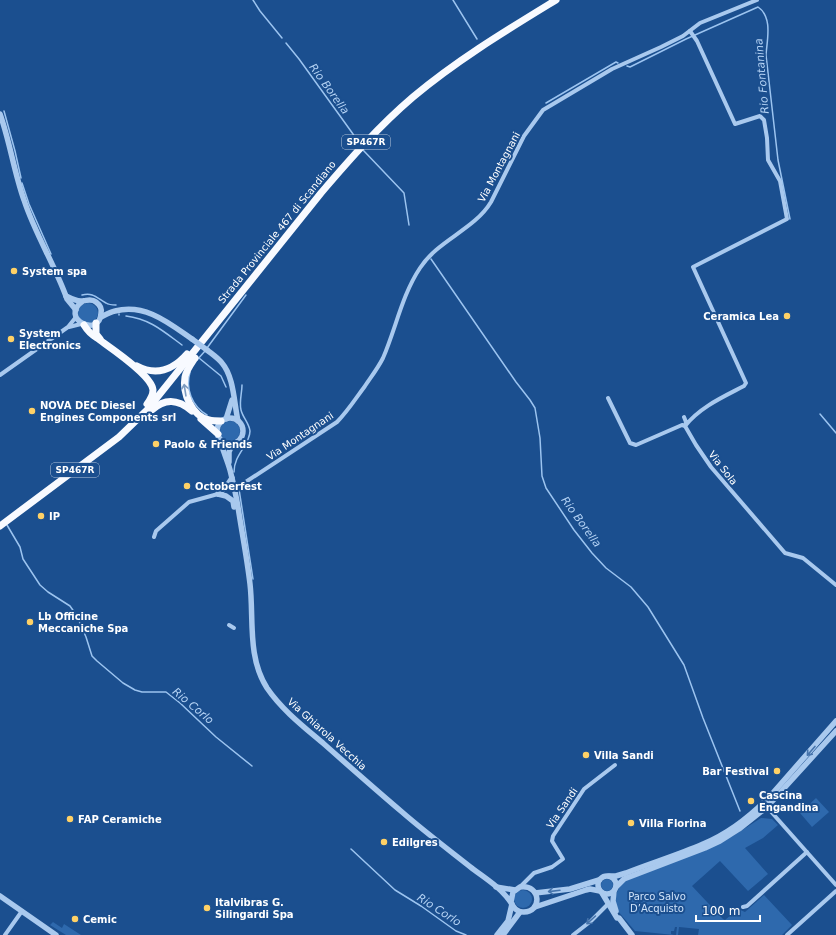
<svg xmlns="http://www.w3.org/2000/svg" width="836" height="935" font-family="'DejaVu Sans',sans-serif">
  <rect width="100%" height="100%" fill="#1b4f8f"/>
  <g fill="#2e69ad">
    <circle cx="88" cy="313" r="10"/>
    <circle cx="230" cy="431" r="10"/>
    <polygon points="816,798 829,812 812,827 800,813"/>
    <path d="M761,818L772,819L778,825L763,838L745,848L768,874L748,891L720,861L692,886L723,919L725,920L738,909L745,912L764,895L792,925L782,935H698L699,929L679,927L678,935H676L677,927H675L674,931H671V934L674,935L635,931L617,910C612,900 617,890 623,882L733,836Z"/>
    <circle cx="607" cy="885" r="6"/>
    <circle cx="523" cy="899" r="9"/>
    <polygon points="53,922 62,928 64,924 81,935 66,935 50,925"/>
  </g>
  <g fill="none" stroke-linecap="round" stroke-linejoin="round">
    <g stroke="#9cc4f0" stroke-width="1.5">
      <polyline points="253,0 260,11 282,38"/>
      <polyline points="453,0 477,39"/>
      <polyline points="286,43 299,59 353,134 359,145"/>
      <path d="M627,66L630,67L686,39L758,7C773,17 767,40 766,55L778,160L790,219"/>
      <polyline points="546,103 616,62 618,63"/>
      <polyline points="4,111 15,151 21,178"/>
      <polyline points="363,150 404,193 409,225"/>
      <polyline points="22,183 29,204 51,254"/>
      <polyline points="431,259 516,382 530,400 535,408 540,438 542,476 546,488 574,530 592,553 606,568 631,587 648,607 684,665 703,718 740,811"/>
      <path d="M82,295C93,292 97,298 106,303C109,305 113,305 116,305"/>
      <polyline points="119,314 119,315"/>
      <path d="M126,316C150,319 163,331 182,345"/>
      <polyline points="207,348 246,295"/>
      <polyline points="199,358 221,376 226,387"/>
      <polyline points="197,360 205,351"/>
      <path d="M190,372C185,389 192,406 207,415"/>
      <polyline points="820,414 836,433"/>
      <path d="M234,472C234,454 250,445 250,431C249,423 243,418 241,410C239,402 242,393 242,385"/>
      <polyline points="239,489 253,579"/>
      <polyline points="7,525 20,547 23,559 40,585 48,592 70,606 77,616 86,637 92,656 97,661 123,683 135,690 142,692 166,692 180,703 216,737 252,766"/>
      <polyline points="351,849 395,890 421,906 456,931 466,935"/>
    </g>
    <g stroke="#a9c9ee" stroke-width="4">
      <polyline points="69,327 81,324"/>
      <polyline points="0,375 68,327 76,317"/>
      <polyline points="608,398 630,443 636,445 682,425 685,426 696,445 711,467 785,553 803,558 836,585"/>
      <path d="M684,417L686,422L685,426C700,407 723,397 744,386L746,383L693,267L787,219L780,181L768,160L767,138L764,120L760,116L735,124L697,41L690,31"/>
      <path d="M235,489L337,422C348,411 356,398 365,386C371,377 378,368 383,358C396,328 402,295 420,268C438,240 474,230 491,202L524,136L543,110L612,69L661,47L683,36L700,23L757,0"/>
      <polyline points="154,537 156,531 189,502 218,494"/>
      <polyline points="229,625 234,628"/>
      <polyline points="766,806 836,885"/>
      <polyline points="520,887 534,873 552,867 563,859 552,841 553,836 584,789 615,765"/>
      <polyline points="743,907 747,906 807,852"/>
      <polyline points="5,935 22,911"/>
      <polyline points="573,935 591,921 608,904"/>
      <polyline points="787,935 836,891"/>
    </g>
    <g stroke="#a9c9ee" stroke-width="5.5">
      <path d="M0,114C10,142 14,172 24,200C35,234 55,265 67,299L76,310"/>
      <path d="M66,296C70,298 76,301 81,301C87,301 91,298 96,302C100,305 102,309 101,313C100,339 58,318 83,301"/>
      <path d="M101,317C105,315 110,312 115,311C145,303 169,323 192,339"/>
      <path d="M207,350C212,354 218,358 222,363C234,377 234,403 238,421"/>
      <circle cx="230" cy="431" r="13"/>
      <polyline points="226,419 232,400"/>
      <path d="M220,439C222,449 227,459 230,470C233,482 236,495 238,507C242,533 247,558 250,584C254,618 247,657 267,688C282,710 304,727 324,744C350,767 376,790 402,812C425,832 449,850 473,869C487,879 504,890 513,906C515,909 519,912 523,912C542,913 542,884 520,887L513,892L511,902"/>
      <polyline points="229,462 229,452 233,443"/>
      <polyline points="218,494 226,496 233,501 234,507"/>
      <polyline points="218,494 226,487 232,478"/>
      <circle cx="607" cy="885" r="9"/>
      <path d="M609,876H616L626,873C651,863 678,855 703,844C730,833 752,815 772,794L836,721"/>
      <polyline points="496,887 515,890"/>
      <polyline points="616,887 624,879 705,848 720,841 739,829 767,807 836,731"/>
      <polyline points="614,891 613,901 616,911"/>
      <polyline points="535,893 570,889 599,880"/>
      <polyline points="602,893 617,918 619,918 632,935"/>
      <polyline points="0,896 56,935"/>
      <polyline points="535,907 586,890 590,889 600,891"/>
      <polyline points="497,935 508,921 512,904"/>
      <polyline points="503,935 520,912"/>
    </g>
    <g stroke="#f8faff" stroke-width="7">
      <polyline points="96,323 96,334 100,339"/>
      <path d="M84,325C87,330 92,335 97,338C109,347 152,375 153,390C153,395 150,400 147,404"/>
      <path d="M195,358C191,364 186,371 185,377C182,393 192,416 209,420C213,421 217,421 221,421"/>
      <path d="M137,366C156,376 173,370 187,354"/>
      <path d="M152,410C165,398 178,399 192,411"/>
      <polyline points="201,419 218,434"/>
      <path d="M0,526L119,437L147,410L321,193C350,159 379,126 413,97C457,60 507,30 556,0"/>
    </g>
    <polyline stroke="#a9c9ee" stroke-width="5.5" points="192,339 207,350"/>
  </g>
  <defs><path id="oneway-shaft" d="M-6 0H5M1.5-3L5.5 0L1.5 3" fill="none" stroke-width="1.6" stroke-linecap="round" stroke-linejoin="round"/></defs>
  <use stroke="#7e9cc1" href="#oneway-shaft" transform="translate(185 390) rotate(-99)"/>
  <g stroke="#4674ac">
    <use href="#oneway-shaft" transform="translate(811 751) rotate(131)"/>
    <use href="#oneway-shaft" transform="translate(554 891) rotate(173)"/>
    <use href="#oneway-shaft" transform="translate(591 920) rotate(138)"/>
  </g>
  <g fill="#ffd166" stroke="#1b4f8f" stroke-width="1.5">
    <circle cx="14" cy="271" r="4"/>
    <circle cx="787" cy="316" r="4"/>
    <circle cx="11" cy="339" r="4"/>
    <circle cx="32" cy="411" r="4"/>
    <circle cx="156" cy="444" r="4"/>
    <circle cx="187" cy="486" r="4"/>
    <circle cx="41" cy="516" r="4"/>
    <circle cx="30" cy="622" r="4"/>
    <circle cx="586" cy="755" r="4"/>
    <circle cx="777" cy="771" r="4"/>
    <circle cx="751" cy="801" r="4"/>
    <circle cx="70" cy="819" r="4"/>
    <circle cx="631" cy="823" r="4"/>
    <circle cx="384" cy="842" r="4"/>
    <circle cx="207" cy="908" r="4"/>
    <circle cx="75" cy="919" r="4"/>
  </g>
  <g text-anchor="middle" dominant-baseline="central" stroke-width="4" stroke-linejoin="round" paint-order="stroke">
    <g fill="#1b4f8f" stroke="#bbcadd" stroke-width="1">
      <rect x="342" y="135" width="48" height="14" rx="3"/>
      <rect x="51" y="463" width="48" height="14" rx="3"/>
    </g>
    <g font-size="9" font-weight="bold" fill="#fff">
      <text x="366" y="142">SP467R</text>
      <text x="75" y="470">SP467R</text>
    </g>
    <g font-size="10" fill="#fff" stroke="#1b4f8f">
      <text transform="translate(499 167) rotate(-62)">Via Montagnani</text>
      <text transform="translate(277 232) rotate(-51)">Strada Provinciale 467 di Scandiano</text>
      <text transform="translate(300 436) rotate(-34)">Via Montagnani</text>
      <text transform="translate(723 468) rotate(52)">Via Sola</text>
      <text transform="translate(327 734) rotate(42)">Via Ghiarola Vecchia</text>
      <text transform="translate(562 808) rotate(-56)">Via Sandi</text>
    </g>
    <g font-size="10" font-weight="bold" fill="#fff" stroke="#1b4f8f" text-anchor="start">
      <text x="22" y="271">System spa</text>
      <text x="779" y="316" text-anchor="end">Ceramica Lea</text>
      <text x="19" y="333">System<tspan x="19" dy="12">Electronics</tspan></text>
      <text x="40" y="405">NOVA DEC Diesel<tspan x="40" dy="12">Engines Components srl</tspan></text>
      <text x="164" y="444">Paolo &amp; Friends</text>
      <text x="195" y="486">Octoberfest</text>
      <text x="49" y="516">IP</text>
      <text x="38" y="616">Lb Officine<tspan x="38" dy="12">Meccaniche Spa</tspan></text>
      <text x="594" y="755">Villa Sandi</text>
      <text x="769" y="771" text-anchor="end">Bar Festival</text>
      <text x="759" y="795">Cascina<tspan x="759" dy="12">Engandina</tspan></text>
      <text x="78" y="819">FAP Ceramiche</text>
      <text x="639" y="823">Villa Florina</text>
      <text x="392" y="842">Edilgres</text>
      <text x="215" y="902">Italvibras G.<tspan x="215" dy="12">Silingardi Spa</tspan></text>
      <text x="83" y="919">Cemic</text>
    </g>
    <g font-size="10" fill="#cfe3fa" stroke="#1b4f8f">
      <text x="657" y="896">Parco Salvo<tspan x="657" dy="12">D’Acquisto</tspan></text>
    </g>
    <g font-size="11" font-style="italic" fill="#b5d3f5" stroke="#1b4f8f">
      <text transform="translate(762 76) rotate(-95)">Rio Fontanina</text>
      <text transform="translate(329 89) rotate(54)">Rio Borella</text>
      <text transform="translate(581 522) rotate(54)">Rio Borella</text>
      <text transform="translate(193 706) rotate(40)">Rio Corlo</text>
      <text transform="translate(439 910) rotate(33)">Rio Corlo</text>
    </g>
  </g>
  <path d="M696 915v6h64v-6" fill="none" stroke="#ffffff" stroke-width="2"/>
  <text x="702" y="915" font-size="12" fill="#ffffff" stroke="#1b4f8f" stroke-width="3" paint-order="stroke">100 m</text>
</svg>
